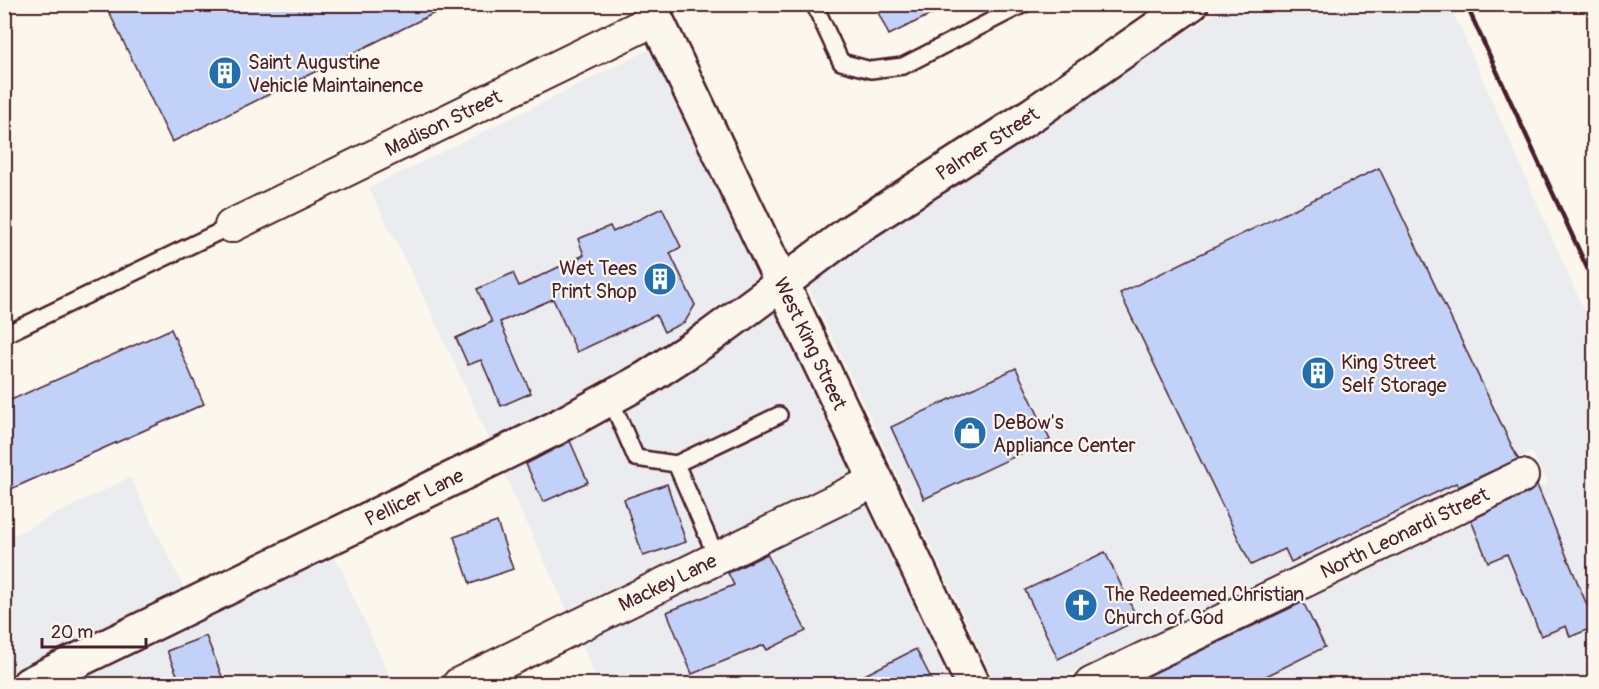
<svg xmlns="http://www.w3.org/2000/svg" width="1599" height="689" font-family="Pangolin,sans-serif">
  <rect width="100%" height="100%" fill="#fbf7ec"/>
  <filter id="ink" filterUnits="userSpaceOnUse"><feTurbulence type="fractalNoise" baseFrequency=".0167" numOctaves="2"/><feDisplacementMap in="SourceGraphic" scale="12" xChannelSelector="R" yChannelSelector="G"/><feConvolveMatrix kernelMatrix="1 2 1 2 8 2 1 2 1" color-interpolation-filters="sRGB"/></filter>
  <g filter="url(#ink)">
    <g fill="#eaecef">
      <polygon points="1227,5 1450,5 1594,333 1594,684 1133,684 1548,483 1532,452 1050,684 996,684 808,286 862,246"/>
      <polygon points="649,50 760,278 635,365 490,442 431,312 369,188"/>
      <polygon points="775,311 851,473 568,612 504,474 656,393"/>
      <polygon points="130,477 185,590 5,677 5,540"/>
      <polygon points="866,505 951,684 600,684 581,644"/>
      <polygon points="335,556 393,684 69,684"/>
    </g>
    <g fill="#c1d1f7" stroke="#4a1f2b" stroke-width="1.5">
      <polygon points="105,4 453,4 172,142"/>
      <polygon points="874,4 952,4 889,35"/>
      <polygon points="1379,168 1518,459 1458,487 1456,483 1291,562 1285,549 1251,565 1120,293"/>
      <polygon points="662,208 681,247 670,253 695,305 685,322 664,332 656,315 577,352 553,299 500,322 531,393 501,406 481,360 468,365 456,338 492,322 477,289 513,273 519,286 584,255 578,239 610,226 613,232"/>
      <polygon points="171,329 204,404 4,492 4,403"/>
      <polygon points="1016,368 1050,440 924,499 891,427"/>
      <polygon points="570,441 588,482 543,502 526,464"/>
      <polygon points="667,484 686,542 643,556 624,499"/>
      <polygon points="1537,485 1594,622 1594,627 1570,637 1566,626 1541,636 1507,554 1488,562 1471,520 1530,492"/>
      <polygon points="497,522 513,569 470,584 454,537"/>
      <polygon points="1105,552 1138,620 1058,659 1025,590"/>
      <polygon points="767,554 806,631 767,650 764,645 692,674 667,612 734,585 728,573"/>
      <polygon points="1303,602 1325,647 1250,684 1131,684"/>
      <polygon points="206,636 225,684 181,684 167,651"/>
      <polygon points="916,649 934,684 847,684"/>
    </g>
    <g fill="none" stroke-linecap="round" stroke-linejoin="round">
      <g stroke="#4a1f2b" stroke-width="20">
        <g id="service">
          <polyline points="814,4 841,62 871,70 903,66 1024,4"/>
          <polyline points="4,335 231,226"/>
          <polyline points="610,398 636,458 676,464 717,558"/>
          <polyline points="676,464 779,415"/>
        </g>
      </g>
      <g stroke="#4a1f2b" stroke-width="36">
        <g id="minor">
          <path id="s1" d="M231,226L656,19"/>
          <path id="s2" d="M459,684L877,480"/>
          <path id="s3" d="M1091,684L1522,476"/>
        </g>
      </g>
      <g stroke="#4a1f2b" stroke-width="38">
        <g id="tertiary">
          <path id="s4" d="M784,282L850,232L1033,114L1191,4"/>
        </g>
      </g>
      <g stroke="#4a1f2b" stroke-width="38">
        <g id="secondary">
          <path id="s5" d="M29,684L554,429L645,379L711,336L784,282"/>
        </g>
      </g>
      <g stroke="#4a1f2b" stroke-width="38">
        <g id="primary">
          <path id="s6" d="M649,4L973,684"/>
        </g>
      </g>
      <use href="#service" stroke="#fbf7ec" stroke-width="15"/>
      <use href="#minor" stroke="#fbf7ec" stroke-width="32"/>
      <use href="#tertiary" stroke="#fbf7ec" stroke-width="33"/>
      <use href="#secondary" stroke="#fbf7ec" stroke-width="33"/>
      <use href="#primary" stroke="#fbf7ec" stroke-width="33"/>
      <polyline stroke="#4a1f2b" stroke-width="4.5" points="1466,4 1594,283"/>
    </g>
  </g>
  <defs>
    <g id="building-disc" transform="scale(1.725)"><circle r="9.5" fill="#1f6fb2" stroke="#fbf7ec"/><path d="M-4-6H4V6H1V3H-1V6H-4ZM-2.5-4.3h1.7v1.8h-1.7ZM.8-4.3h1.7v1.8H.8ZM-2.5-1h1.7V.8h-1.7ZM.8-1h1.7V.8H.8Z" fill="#fff"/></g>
    <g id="shop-disc" transform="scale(1.725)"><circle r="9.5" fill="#1f6fb2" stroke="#fbf7ec"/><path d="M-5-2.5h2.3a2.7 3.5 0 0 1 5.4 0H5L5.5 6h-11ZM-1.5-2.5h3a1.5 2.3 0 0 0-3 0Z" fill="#fff"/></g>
    <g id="church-disc" transform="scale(1.725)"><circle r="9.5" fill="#1f6fb2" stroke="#fbf7ec"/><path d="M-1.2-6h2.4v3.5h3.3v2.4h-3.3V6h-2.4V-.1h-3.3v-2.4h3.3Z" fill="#fff"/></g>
  </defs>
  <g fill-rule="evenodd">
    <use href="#building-disc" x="225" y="73"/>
    <use href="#building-disc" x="660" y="279"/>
    <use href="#building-disc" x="1318" y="373"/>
    <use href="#shop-disc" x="970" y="433"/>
    <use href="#church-disc" x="1081" y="605"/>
  </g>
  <g text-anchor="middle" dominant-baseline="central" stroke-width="4.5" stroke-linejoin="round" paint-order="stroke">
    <g font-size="20" fill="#4a1f2b" stroke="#fbf7ec" text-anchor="start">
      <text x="248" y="62">Saint Augustine<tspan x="248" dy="23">Vehicle Maintainence</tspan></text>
      <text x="637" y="268" text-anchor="end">Wet Tees<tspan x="637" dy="23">Print Shop</tspan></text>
      <text x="1341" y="362">King Street<tspan x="1341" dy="23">Self Storage</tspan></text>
      <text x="993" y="422">DeBow's<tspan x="993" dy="23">Appliance Center</tspan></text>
      <text x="1104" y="594">The Redeemed Christian<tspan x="1104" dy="23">Church of God</tspan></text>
    </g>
    <g font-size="20" fill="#4a1f2b" stroke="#fbf7ec">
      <text stroke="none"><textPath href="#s1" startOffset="236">Madison Street</textPath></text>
      <text stroke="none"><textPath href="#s4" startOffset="246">Palmer Street</textPath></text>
      <text stroke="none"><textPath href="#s6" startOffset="376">West King Street</textPath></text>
      <text stroke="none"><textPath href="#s5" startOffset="428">Pellicer Lane</textPath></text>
      <text stroke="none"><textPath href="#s3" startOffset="348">North Leonardi Street</textPath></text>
      <text stroke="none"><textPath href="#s2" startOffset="232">Mackey Lane</textPath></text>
    </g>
  </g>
  <rect width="1599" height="689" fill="none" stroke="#fbf7ec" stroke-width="24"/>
  <rect x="12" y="12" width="1575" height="665" fill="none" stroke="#4a1f2b" stroke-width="2" filter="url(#ink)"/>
  <path d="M42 638v9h104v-9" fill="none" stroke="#4a1f2b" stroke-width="3"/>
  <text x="51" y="638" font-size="18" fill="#4a1f2b" stroke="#fbf7ec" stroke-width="4.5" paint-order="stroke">20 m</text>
</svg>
